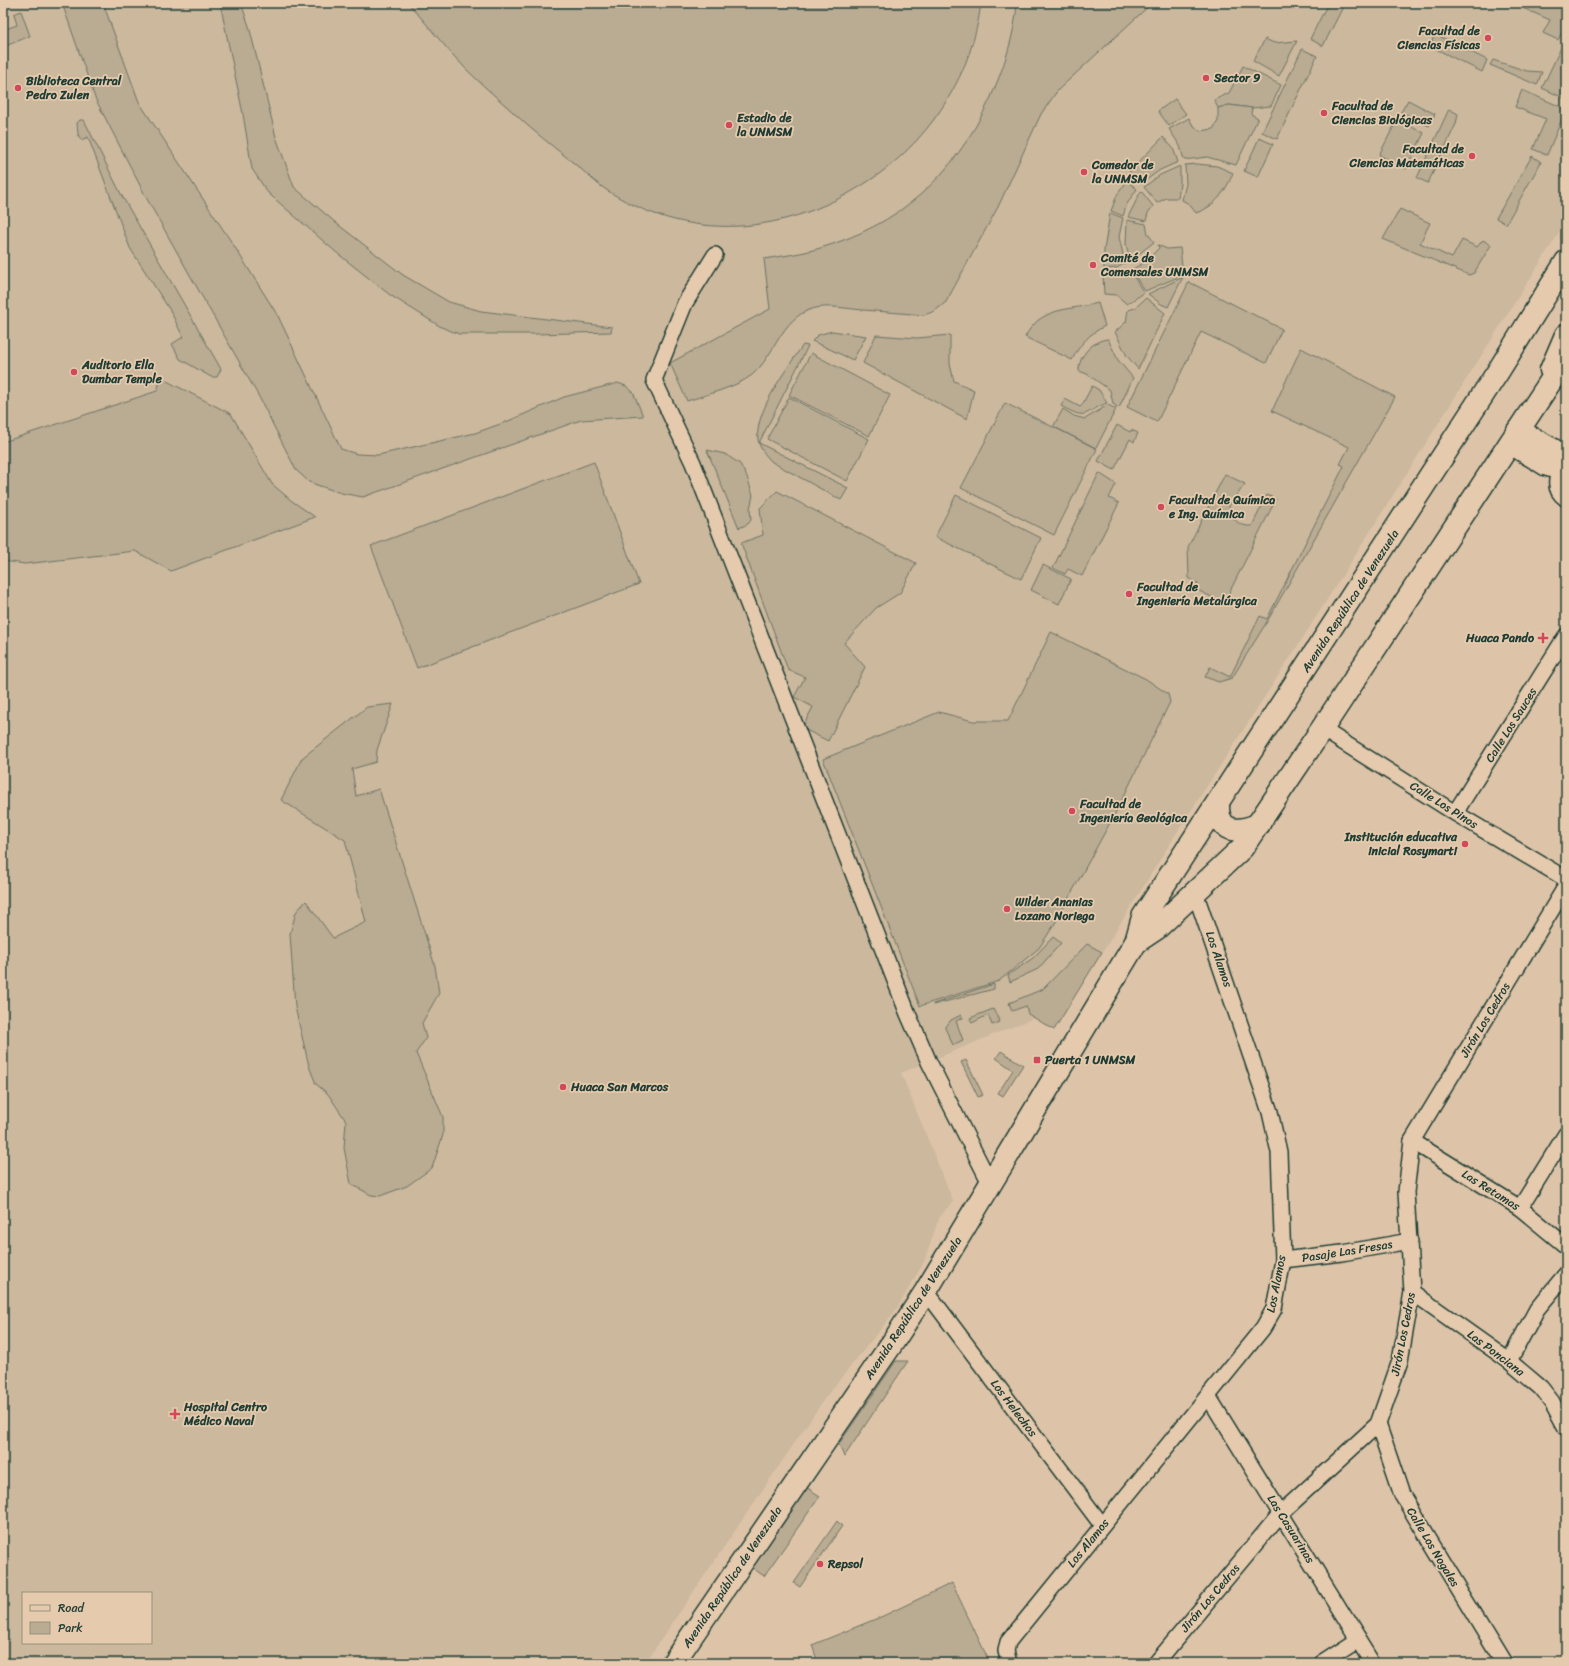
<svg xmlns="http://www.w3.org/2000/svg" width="1569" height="1666" font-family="Sriracha,sans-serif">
  <rect width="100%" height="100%" fill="#ddc4a8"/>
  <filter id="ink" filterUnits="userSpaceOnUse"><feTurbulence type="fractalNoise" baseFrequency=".025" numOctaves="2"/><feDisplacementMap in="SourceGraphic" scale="8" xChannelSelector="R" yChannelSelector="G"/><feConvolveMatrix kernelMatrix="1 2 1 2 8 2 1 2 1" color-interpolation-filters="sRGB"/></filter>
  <g filter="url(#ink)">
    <path fill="#cbb89d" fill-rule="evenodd" d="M3,3H1566V216L1557,236L1304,636L1176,834L1054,1030L1034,1018L901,1073L953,1201L939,1218L924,1262L896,1310L825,1398L648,1659L643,1663H3ZM23,1593H151V1643H23Z"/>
    <g fill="#baab93" stroke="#6c7464">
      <polygon points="62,3 103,3 139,102 236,249 278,316 341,449 357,454 378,455 475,433 506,422 564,397 618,383 626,386 633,392 643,416 581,420 363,497 341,493 317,485 309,482 296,470 259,397 147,199 95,98"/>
      <polygon points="220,3 241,3 249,26 276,137 294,187 336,223 403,275 449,302 481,311 612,327 611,332 536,334 459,334 441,327 390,295 337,253 268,193 252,169 243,114"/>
      <path d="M408,3H981C973,71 934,134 879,174C797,233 696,247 608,191C598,185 589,176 581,169C563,154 544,140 527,125C507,106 486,89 467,70C446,49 428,25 408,3Z"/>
      <path d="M1017,3H1152L1058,90L1041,114L998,207L946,302L935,311L924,315C904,313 883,312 863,310C847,309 828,304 812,309C781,318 775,356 752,375C737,387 705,395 687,401L670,363L770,309L764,259C781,256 800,254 817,249C900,225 953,177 990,99C1003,70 1015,35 1017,3Z"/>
      <polygon points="1328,3 1345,3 1323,46 1310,39"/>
      <polygon points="1525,3 1566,4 1566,23 1558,40 1543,33 1550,20 1523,8"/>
      <polygon points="21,11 30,36 3,47 3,30 17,25 14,14"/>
      <polygon points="1435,34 1487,60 1482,72 1430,46"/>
      <polygon points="1566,37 1566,99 1542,88"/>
      <polygon points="1265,39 1274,43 1297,41 1279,76 1253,61"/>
      <polygon points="1302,49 1317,56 1277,139 1262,132"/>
      <polygon points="1493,60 1527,71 1542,72 1537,85 1490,65"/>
      <polygon points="1243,66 1281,85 1271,106 1252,108 1229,105 1218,108 1214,100 1229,93"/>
      <polygon points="1522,90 1566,109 1547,155 1533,149 1546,119 1515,107"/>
      <polygon points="1175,99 1186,114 1169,126 1158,111"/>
      <polygon points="1408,100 1435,114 1429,126 1401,112"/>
      <polygon points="1229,105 1252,108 1251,114 1258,118 1236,165 1207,157 1184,160 1180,146 1169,129 1189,118 1192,124 1200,131 1213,129 1218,121 1218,108"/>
      <polygon points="1449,109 1458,114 1456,124 1428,183 1417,178"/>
      <polygon points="80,120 84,120 122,196 221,369 217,377 211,377 180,359 172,344 183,337 171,312 130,248 88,137 81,140 78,134 77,123"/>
      <polygon points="1397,120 1424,133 1406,169 1379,155"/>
      <polygon points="1163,137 1173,148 1178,162 1160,170 1141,184 1129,172"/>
      <polygon points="1259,138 1273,144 1258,177 1244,171"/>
      <polygon points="1532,156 1541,162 1506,224 1496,218"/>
      <path d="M1197,164L1217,166L1233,173C1226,191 1215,207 1196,213L1189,204L1182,200L1186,184L1185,165Z"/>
      <polygon points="1180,166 1180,184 1178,198 1166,198 1157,203 1144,187 1160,175"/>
      <polygon points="1127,181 1137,189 1127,204 1123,216 1111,211 1117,195"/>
      <polygon points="1141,191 1153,206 1148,213 1146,221 1128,217"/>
      <polygon points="1400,209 1430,223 1420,243 1452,258 1462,240 1477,247 1483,240 1491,245 1474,273 1469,275 1383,239"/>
      <polygon points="1110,213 1123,218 1119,237 1125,263 1117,268 1104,269 1104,250"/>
      <polygon points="1127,220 1146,224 1148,234 1154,242 1130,261 1126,244"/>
      <polygon points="1158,245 1167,249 1180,248 1183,275 1145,291 1131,270 1145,262 1159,248"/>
      <polygon points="1129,269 1144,293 1127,304 1116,295 1104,294 1103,276"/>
      <polygon points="1183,277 1168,307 1161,304 1148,294"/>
      <polygon points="1189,282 1282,329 1266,363 1201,332 1157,422 1127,407"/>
      <polygon points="1146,298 1165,313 1138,369 1127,356 1115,332 1126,322 1128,310 1135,308"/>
      <path d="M1098,303L1105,326C1089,334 1080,344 1072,360L1025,337C1041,306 1068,311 1098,303Z"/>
      <polygon points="832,331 866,336 853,360 812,341 818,335"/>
      <polygon points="876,335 917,338 950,335 950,364 954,381 974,390 967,419 863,363"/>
      <path d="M1108,339L1118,360L1133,378L1119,408L1113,404L1110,390L1087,374L1079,371C1078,356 1093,340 1108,339Z"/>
      <path d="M803,345L808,346L759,443L848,488L841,500L772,462C767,457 762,451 759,444C750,417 788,367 803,345Z"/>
      <polygon points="1301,348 1395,397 1268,620 1232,678 1219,682 1205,677 1210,667 1230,677 1260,616 1267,619 1344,466 1340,464 1349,447 1272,411"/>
      <polygon points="811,353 890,395 869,436 789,395"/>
      <polygon points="161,378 231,414 272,484 292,501 315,517 171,571 135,551 25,564 3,561 3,442 157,391"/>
      <path d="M1092,386L1099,390L1107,403C1082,413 1088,421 1061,406L1065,399L1080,407L1082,405Z"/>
      <polygon points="789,397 869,439 847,481 767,439"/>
      <polygon points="1005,403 1053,427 1063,409 1074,416 1085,419 1108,405 1116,409 1096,448 1054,427 1097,449 1054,535 961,488"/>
      <polygon points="1117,425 1130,432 1131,430 1138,433 1134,442 1130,439 1114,470 1098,461"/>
      <polygon points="707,450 725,454 740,464 747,477 753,495 750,509 751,520 748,524 739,528"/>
      <polygon points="594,462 639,584 417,668 371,546"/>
      <polygon points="1099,473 1116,484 1109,498 1119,503 1082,576 1068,569 1065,574 1053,568"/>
      <path d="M1225,474L1245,484L1229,506C1230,519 1240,527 1252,526L1267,495L1276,499L1224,603L1195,589L1198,584L1189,578L1188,547Z"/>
      <polygon points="777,491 916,563 900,593 876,608 844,643 865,667 828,741 802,728 813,707 794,697 805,677 788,670 741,543 763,535 760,508"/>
      <polygon points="956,495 1041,538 1021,579 935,537"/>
      <polygon points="1043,565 1071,579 1059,604 1031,590"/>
      <polygon points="1051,632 1146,679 1168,694 1170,702 1117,810 1054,925 1039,948 999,981 920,1006 823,759 939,712 973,721 1008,721"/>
      <polygon points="393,704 377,750 376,762 352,769 356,796 379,789 435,966 439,993 422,1023 426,1038 416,1053 443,1117 443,1135 432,1168 407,1186 380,1196 371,1195 351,1184 344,1148 346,1121 328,1094 316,1084 309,1066 295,1007 290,934 296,912 306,901 333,938 366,922 345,840 281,800 302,758 367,707"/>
      <polygon points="1053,937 1061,943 1038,969 1010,982 1008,975 1033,958"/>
      <polygon points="1087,944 1102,952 1054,1030 1028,1014 1026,1006 1012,1011 1009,1003 1043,989"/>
      <polygon points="994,984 994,989 933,1005 933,1004"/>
      <polygon points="993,1009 1000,1022 992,1025 988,1015 972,1023 970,1018"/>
      <polygon points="961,1015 963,1018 956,1021 963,1040 953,1045 945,1028 951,1020"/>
      <polygon points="1001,1051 1023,1065 1003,1096 998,1093 1013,1070 996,1058"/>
      <polygon points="966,1060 983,1095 978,1097 961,1062"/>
      <polygon points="896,1361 908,1361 844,1457 839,1444"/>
      <polygon points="803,1485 820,1496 764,1576 748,1565"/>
      <polygon points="837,1521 842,1526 800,1587 794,1583"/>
      <polygon points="952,1583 990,1663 818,1663 812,1645 883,1616"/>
    </g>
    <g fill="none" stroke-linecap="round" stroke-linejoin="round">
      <g stroke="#1f3d34" stroke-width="18">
        <g id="street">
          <polyline points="715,255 685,303 654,380 693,463 908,1014 929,1062 991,1185"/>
          <path d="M1560,470C1555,481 1555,491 1566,499"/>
          <polyline points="1322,729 1455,813 1566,879"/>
          <polyline points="1455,813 1566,636"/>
          <polyline points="1412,1141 1520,1208 1566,1246"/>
          <polyline points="1520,1208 1566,1134"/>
          <polyline points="1283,1260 1342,1253 1410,1241"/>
          <polyline points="926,1291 1102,1525"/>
          <polyline points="1412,1292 1509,1361 1541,1388 1552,1402 1566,1428"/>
          <polyline points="1509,1361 1537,1309 1566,1274"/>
          <polyline points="1208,1396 1373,1663"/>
          <polyline points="1378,1424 1402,1495 1504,1663"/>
          <polyline points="1009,1663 1006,1651 1008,1642 1263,1328 1274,1309 1283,1260 1279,1152 1270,1112 1195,892"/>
          <polyline points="1156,1663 1281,1513 1378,1424 1400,1361 1412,1292 1406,1192 1412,1141 1566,886"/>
          <polyline points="1321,1663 1358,1639"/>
        </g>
      </g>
      <g stroke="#1f3d34" stroke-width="24">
        <g id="secondary">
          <polyline points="1518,430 1558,452 1566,461"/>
          <polyline points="1510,443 1546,465 1566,471"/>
        </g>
      </g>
      <g stroke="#1f3d34" stroke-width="25">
        <g id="primary">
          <polyline points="1551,370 1566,335"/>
          <path d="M1218,804C1217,833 1238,834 1259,824"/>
          <polyline points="1136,942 1157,928 1242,848 1322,729 1566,358"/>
          <polyline points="673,1663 893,1342 926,1291 1136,942 1143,917 1499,370 1566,262"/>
        </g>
      </g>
      <use href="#street" stroke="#e5caad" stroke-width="15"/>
      <use href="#secondary" stroke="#e5caad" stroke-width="21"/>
      <use href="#primary" stroke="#e5caad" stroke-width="22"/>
    </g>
  </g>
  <g fill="#d1495b" stroke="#e5caad" stroke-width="1.5">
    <circle cx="1488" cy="38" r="4"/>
    <circle cx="1206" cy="78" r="4"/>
    <circle cx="18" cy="88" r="4"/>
    <circle cx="1324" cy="113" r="4"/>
    <circle cx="729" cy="125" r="4"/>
    <circle cx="1472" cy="156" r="4"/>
    <circle cx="1084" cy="172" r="4"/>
    <circle cx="1093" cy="265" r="4"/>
    <circle cx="74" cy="372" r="4"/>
    <circle cx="1161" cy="507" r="4"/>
    <circle cx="1129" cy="594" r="4"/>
    <path d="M1541 632h4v4h4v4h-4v4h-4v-4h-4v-4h4z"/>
    <circle cx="1072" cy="811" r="4"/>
    <circle cx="1465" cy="844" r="4"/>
    <circle cx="1007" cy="909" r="4"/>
    <rect x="1033" y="1056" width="8" height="8" rx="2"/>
    <circle cx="563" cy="1087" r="4"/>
    <path d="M173 1408h4v4h4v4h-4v4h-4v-4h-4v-4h4z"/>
    <circle cx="820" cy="1564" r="4"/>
  </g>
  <g text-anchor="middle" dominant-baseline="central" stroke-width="3.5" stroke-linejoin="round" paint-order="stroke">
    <g font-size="12" font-weight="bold" fill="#1f3d34" stroke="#e5caad" text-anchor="start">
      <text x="1480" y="31" text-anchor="end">Facultad de<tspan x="1480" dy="14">Ciencias Físicas</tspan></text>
      <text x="1214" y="78">Sector 9</text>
      <text x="26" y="81">Biblioteca Central<tspan x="26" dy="14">Pedro Zulen</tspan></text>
      <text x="1332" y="106">Facultad de<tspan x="1332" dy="14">Ciencias Biológicas</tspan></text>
      <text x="737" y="118">Estadio de<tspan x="737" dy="14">la UNMSM</tspan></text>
      <text x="1464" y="149" text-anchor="end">Facultad de<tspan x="1464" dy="14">Ciencias Matemáticas</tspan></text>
      <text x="1092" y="165">Comedor de<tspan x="1092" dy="14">la UNMSM</tspan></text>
      <text x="1101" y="258">Comité de<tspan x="1101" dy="14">Comensales UNMSM</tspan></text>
      <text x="82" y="365">Auditorio Ella<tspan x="82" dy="14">Dumbar Temple</tspan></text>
      <text x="1169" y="500">Facultad de Química<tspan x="1169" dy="14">e Ing. Química</tspan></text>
      <text x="1137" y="587">Facultad de<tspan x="1137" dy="14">Ingeniería Metalúrgica</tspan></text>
      <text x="1534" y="638" text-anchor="end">Huaca Pando</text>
      <text x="1080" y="804">Facultad de<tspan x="1080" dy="14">Ingeniería Geológica</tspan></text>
      <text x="1457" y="837" text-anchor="end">Institución educativa<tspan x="1457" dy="14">inicial Rosymarti</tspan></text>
      <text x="1015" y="902">Wilder Ananias<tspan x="1015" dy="14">Lozano Noriega</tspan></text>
      <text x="1045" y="1060">Puerta 1 UNMSM</text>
      <text x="571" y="1087">Huaca San Marcos</text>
      <text x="184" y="1407">Hospital Centro<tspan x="184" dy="14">Médico Naval</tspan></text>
      <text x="828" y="1564">Repsol</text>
    </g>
    <g font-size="12" fill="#1f3d34" stroke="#e5caad">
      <text transform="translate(1350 601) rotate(-57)">Avenida República de Venezuela</text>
      <text transform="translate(1511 725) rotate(-58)">Calle Los Sauces</text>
      <text transform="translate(1444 805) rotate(32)">Calle Los Pinos</text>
      <text transform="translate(1219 959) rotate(71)">Los Alamos</text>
      <text transform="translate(1485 1020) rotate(-59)">Jirón Los Cedros</text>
      <text transform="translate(1491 1190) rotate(32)">Las Retamas</text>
      <text transform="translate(1347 1251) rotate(-9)">Pasaje Las Fresas</text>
      <text transform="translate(1276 1284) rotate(-79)">Los Alamos</text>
      <text transform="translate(913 1308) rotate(-57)">Avenida República de Venezuela</text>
      <text transform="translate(1403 1334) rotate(-79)">Jirón Los Cedros</text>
      <text transform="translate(1496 1353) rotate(37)">Las Ponciana</text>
      <text transform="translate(1014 1408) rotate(53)">Los Helechos</text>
      <text transform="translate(1291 1529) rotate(58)">Las Casuarinas</text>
      <text transform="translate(1088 1543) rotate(-51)">Los Alamos</text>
      <text transform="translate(1433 1547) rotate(59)">Calle Los Nogales</text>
      <text transform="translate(732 1577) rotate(-56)">Avenida República de Venezuela</text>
      <text transform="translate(1210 1598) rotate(-50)">Jirón Los Cedros</text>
    </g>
  </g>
  <rect width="1569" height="1666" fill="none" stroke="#e5caad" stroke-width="16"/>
  <rect x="8" y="8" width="1553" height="1650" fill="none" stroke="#1f3d34" stroke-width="1.5" filter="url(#ink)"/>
  <rect x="22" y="1592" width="130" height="52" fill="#e5caad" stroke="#96927d"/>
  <rect x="30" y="1605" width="20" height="6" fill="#e5caad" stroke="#96927d"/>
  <text x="58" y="1612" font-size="12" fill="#1f3d34">Road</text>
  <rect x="30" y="1622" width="20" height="12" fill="#baab93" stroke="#96927d"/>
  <text x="58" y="1632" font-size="12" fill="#1f3d34">Park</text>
</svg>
